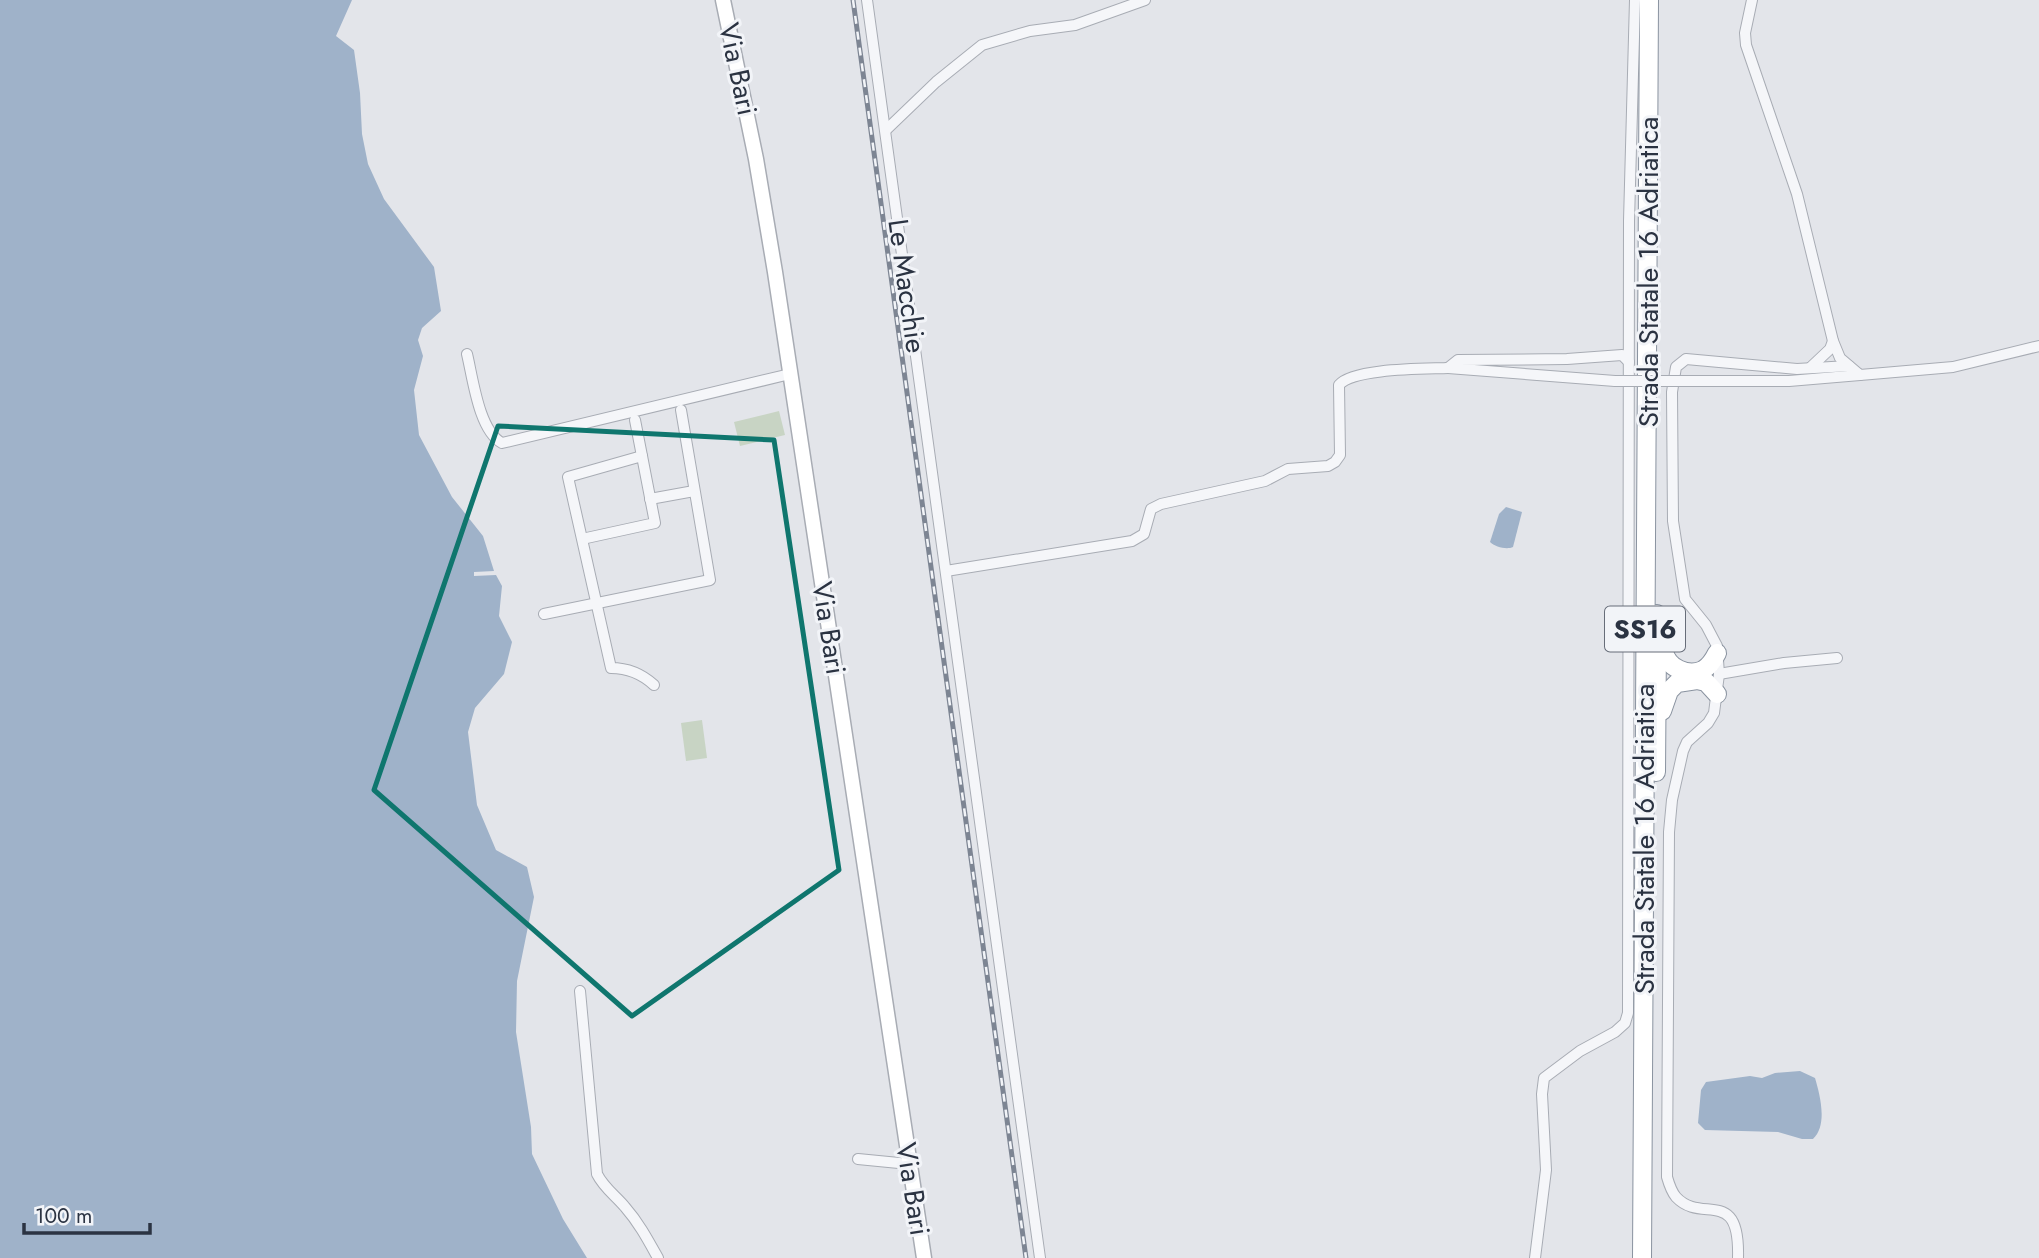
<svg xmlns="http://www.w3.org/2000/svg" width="2039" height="1258" font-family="Jost,sans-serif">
  <rect width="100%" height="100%" fill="#e3e5ea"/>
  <g fill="#c8d4c4">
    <polygon points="779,411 785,435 740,446 734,422"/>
    <polygon points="702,720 707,758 686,761 681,723"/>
  </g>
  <g fill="#9fb2c9">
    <polygon points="0,0 352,0 336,36 354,50 360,93 362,134 368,164 384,199 434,267 441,311 422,328 418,340 423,356 414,390 419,435 452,497 483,536 494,571 474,572 474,576 496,575 502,586 499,616 512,642 504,674 475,708 468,732 477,805 496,850 527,867 534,897 517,981 516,1032 531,1127 532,1154 563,1219 587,1258 0,1258"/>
    <path d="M1506,507L1522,512L1513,547C1507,550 1495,547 1490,542L1499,514Z"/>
    <path d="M1800,1071L1815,1078C1820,1095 1828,1125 1813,1139H1802L1778,1132L1705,1130L1698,1123L1701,1090L1706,1082L1750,1076L1762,1078L1775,1073Z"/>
  </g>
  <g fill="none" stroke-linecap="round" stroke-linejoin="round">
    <g stroke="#a8acb4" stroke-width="12">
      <g id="street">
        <polyline points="867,0 1040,1258"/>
        <polyline points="1752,0 1745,33 1746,45 1797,194 1833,341 1840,358 1860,375 1953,367 2039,346"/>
        <polyline points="886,130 936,82 982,45 1030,31 1075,25 1145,0"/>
        <path d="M467,354C473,379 479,431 502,443L790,374"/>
        <polyline points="1811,367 1830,349 1833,341"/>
        <polyline points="1615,381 1448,368 1458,360 1567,359 1622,355 1629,362"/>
        <polyline points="1693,381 1789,381 1860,375"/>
        <polyline points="635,420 642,456"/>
        <polyline points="650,499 694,491"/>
        <path d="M582,539L655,523L642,456L568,477L611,668C627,668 642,674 654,685"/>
        <path d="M946,571L1132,541L1144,534L1151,509L1161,504L1265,481L1288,469L1328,466L1335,462L1340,455L1339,385C1353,368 1425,369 1448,368"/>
        <polyline points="544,614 710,580 681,410"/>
        <polyline points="1719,674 1784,663 1837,658"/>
        <path d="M580,991L597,1174C604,1188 615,1195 625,1207C639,1223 648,1240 658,1258"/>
        <polyline points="858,1159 909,1164"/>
        <polyline points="1535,1258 1546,1170 1542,1094 1544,1078 1580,1051 1615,1032 1625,1023 1628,1013 1629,221 1635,0"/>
        <path d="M1738,1258C1740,1185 1702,1225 1676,1197C1671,1191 1669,1184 1667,1177L1669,832L1672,800L1683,751L1687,742L1708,723L1714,713L1719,674L1717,646L1706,625L1685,599L1673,521L1672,392L1676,367L1686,359L1797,369L1849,366"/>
      </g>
    </g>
    <g stroke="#a8acb4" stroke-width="17">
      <polyline id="secondary" points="723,0 756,159 775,272 924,1258"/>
    </g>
    <g stroke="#8a93a0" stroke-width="20">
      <g id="highway">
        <path d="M1657,614C1667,633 1661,634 1664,651C1667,668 1688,677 1703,670C1710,666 1714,659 1717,653"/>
        <polyline points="1662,711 1669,691 1677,683 1697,680 1706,682 1717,694"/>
        <polyline points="1656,772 1657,642"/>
        <polyline points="1642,1258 1649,0"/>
      </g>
    </g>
    <use href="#street" stroke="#f5f6f9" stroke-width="10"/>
    <use href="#secondary" stroke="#fff" stroke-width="14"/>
    <use href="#highway" stroke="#fff" stroke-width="18"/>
    <g stroke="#7d8593" stroke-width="5">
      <polyline id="rail" points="853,0 1026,1258"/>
    </g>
    <use href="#rail" stroke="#f2f4f8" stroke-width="2.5" stroke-dasharray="8" stroke-linecap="butt"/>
    <g stroke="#a8acb4" stroke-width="12" stroke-linecap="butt">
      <polyline id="street-bridge" points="1615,381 1693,381"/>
    </g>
    <use href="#street-bridge" stroke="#f5f6f9" stroke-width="10"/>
  </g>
  <path fill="none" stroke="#0f766e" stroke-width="5" stroke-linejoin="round" d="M498,426L774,440L839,870L632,1016L374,790Z"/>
  <g text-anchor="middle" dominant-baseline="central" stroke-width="6" stroke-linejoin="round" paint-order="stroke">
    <rect fill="#f2f4f8" stroke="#676d79" stroke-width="2" x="1605" y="606.5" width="80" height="45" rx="5"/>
    <g font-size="26" font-weight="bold" fill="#2b3342">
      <text x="1645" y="629">SS16</text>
    </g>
    <g font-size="28" fill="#2b3342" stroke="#f2f4f8">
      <text transform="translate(738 69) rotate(78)">Via Bari</text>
      <text transform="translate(1648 272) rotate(-90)">Strada Statale 16 Adriatica</text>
      <text transform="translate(907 286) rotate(82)">Le Macchie</text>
      <text transform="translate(829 628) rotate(81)">Via Bari</text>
      <text transform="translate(1644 839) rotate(-90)">Strada Statale 16 Adriatica</text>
      <text transform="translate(913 1189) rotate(81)">Via Bari</text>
    </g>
  </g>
  <path d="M24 1223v10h126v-10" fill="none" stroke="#2b3342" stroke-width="3.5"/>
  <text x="35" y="1223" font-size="21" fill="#2b3342" stroke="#f2f4f8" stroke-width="5" paint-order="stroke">100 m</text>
</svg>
